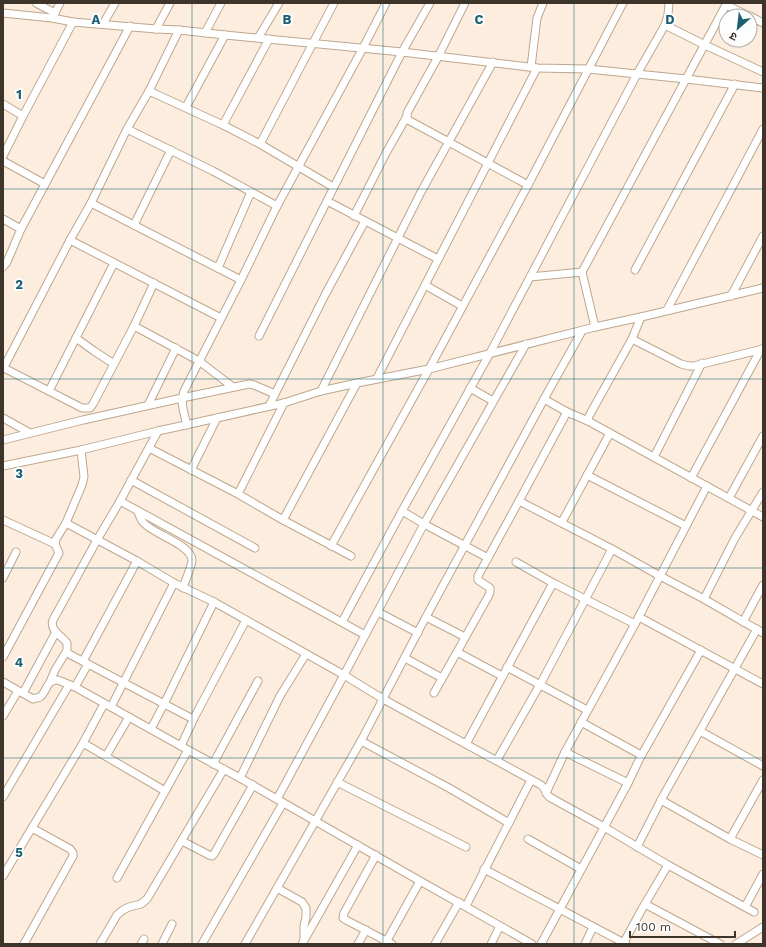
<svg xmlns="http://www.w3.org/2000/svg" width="766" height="947" font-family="'Work Sans','Noto Sans Devanagari',sans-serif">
  <rect width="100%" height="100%" fill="#fcedde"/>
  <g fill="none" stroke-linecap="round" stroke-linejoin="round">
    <g stroke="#bea78e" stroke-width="9">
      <g id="minor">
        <polyline points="36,3 55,13"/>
        <polyline points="465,3 438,57 407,113 407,119 410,121 528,185"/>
        <polyline points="669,3 668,15 665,25 705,45 763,72"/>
        <polyline points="726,5 749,16"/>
        <polyline points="3,13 52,18 73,22 156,29 179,30 225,35 402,52 537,68 588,69 686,79 763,88"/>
        <polyline points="750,16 763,23"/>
        <polyline points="53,17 60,3"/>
        <polyline points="103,24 115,3"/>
        <polyline points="156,29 170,3"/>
        <polyline points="205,33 221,3"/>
        <polyline points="258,38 279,3"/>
        <polyline points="531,67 537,18 543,3"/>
        <polyline points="149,91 223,125 260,144 333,187"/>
        <polyline points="3,104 23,116"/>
        <polyline points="186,107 225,35"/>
        <polyline points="223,125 269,39"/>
        <polyline points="127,129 213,171 277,206"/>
        <polyline points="260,144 334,3"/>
        <polyline points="3,156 23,116 73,22"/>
        <polyline points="3,161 45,184"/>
        <polyline points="327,201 438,259"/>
        <polyline points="91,203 241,280"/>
        <polyline points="354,216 386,153 407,116"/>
        <polyline points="3,219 21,229"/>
        <polyline points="134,225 171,150"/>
        <polyline points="70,240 221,318"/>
        <polyline points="3,267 7,262 21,229 130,26"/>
        <polyline points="218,268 251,192"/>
        <polyline points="635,270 735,84"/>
        <polyline points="582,272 595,327"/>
        <polyline points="530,277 582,272 727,3"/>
        <polyline points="425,285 462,306"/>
        <polyline points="731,296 763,236"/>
        <polyline points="667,310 763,129"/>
        <polyline points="641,317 632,339 589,416 588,421 763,517"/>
        <polyline points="134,326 199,361 233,387"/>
        <polyline points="259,336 402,52 430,3"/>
        <polyline points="76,338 94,351 114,364"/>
        <polyline points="632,339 681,364 689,366 694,366 763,349"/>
        <polyline points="4,368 82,408 90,408 93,404 134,326 154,283"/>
        <polyline points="3,369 70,240 91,203 127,129 149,91 179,30"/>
        <polyline points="377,378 537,68"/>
        <polyline points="470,388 493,401"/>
        <polyline points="49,391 114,263"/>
        <polyline points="321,391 421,192 493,62"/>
        <polyline points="544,399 567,412 588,421"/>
        <polyline points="148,405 176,348"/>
        <polyline points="269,406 326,293 365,221"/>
        <polyline points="3,418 30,433"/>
        <path d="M187,425C184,413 180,403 184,391L241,280L277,206L363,48L386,3"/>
        <path d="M158,431L120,501L97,540L53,620C49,630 62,636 67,643V653L193,719L194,718L246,620"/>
        <polyline points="3,440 83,420 182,398 249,384 254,385 275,394"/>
        <polyline points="149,448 238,494 283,520 351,556"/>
        <polyline points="654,457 702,363"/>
        <polyline points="3,466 81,450 158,431 217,418 284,403 321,391 357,383 429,369 595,327 641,317 763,288"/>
        <polyline points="191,470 217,418"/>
        <polyline points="587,475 686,526"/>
        <polyline points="691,478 761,349"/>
        <polyline points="131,480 255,548"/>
        <polyline points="238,494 284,403"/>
        <polyline points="729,498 763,436"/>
        <polyline points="120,501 365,635"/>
        <polyline points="519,501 612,549 660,576 704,599 763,633"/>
        <path d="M138,511C139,515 140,519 143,522C152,534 191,544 192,560C192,566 185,581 183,588"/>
        <polyline points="402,511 424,524 488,558"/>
        <polyline points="3,520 55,544"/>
        <polyline points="283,520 357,383"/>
        <polyline points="562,522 610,433"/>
        <path d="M66,523L137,561L174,583L214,602L344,675L383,699L541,785C547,789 544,794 551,798L604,827L668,865L754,912"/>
        <polyline points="331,546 429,369 528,185 623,3"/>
        <polyline points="516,562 553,583 635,624"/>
        <polyline points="3,578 16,552"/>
        <polyline points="704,599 735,538 763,492"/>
        <polyline points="378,612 418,633"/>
        <polyline points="426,617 465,637"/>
        <polyline points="639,617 763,684"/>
        <polyline points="342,622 402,511 490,353 637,74 665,25"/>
        <polyline points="743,622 763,585"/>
        <polyline points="457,652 502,676"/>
        <polyline points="3,657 59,553 55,544 56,539 66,523 82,485 84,477 81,450"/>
        <polyline points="405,658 442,678"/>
        <polyline points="83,661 137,561"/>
        <polyline points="507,667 587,710"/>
        <path d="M3,682L33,699C35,698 38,698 40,697C48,691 45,680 58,680L75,687L188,750L240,778L420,881L532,944"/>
        <polyline points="50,682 55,670 66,652"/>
        <polyline points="75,687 88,664"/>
        <polyline points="23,693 56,632"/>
        <polyline points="434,693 489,595 490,592 490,588 478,580 478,576 519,501 567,412"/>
        <polyline points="111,707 174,583"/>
        <polyline points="3,716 18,691"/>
        <polyline points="581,722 641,755"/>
        <polyline points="151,729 164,704 214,602"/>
        <polyline points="700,731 763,766"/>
        <polyline points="361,741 449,788 509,823"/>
        <polyline points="83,743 165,791"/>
        <polyline points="466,744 553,583"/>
        <polyline points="181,746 194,718"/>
        <polyline points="565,752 628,783"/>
        <polyline points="106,756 129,717"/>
        <polyline points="497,760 542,681 612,549"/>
        <polyline points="213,764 258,681"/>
        <polyline points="240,778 280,696 306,654"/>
        <polyline points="337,782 466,847"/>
        <polyline points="546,793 565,752 635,624 707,486"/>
        <polyline points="3,797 69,685"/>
        <polyline points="277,799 344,675 424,524 526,344"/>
        <polyline points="661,800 730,839 763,855"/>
        <polyline points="528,839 581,869"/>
        <polyline points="730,839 763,780"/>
        <polyline points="182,841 209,855 212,856 214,854 253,785"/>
        <polyline points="637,847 661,800 757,629"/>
        <polyline points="376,855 344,913 343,918 346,920 392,944"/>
        <polyline points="484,869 626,944"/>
        <polyline points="3,876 83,743 104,704"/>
        <polyline points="117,878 188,750"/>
        <polyline points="277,888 302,902 306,908 306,917 304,926 304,940"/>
        <polyline points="645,904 720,944"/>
        <polyline points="466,906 531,780"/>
        <polyline points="745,907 763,874"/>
        <polyline points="24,944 73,856 73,853 70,849 32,828"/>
        <polyline points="100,944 117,915 123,910 129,907 141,904 147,899 224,769"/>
        <polyline points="141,944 144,939"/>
        <polyline points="162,944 172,924"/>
        <polyline points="202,944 283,803"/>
        <polyline points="245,944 361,741 420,628 544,399 582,331"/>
        <polyline points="302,944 358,845"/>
        <polyline points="358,944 366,930"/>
        <polyline points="385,944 420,881"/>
        <polyline points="435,944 459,902"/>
        <polyline points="491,944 500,926"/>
        <polyline points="541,944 628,783 640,758 701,650"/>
        <polyline points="585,944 593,927"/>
        <polyline points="623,944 642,909 668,865"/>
        <polyline points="736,944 763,927"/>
      </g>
    </g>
    <use href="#minor" stroke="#fff" stroke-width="7"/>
  </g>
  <path fill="none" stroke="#1b6072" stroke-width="1" stroke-opacity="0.55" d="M192,3V944M383,3V944M574,3V944M3,189H763M3,379H763M3,568H763M3,758H763"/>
  <g font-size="13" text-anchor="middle" font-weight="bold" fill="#1b6072" stroke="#fdfdfd" stroke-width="4" stroke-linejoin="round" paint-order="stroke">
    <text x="96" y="24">A</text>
    <text x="287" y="24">B</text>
    <text x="479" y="24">C</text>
    <text x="670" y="24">D</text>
    <text x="19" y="99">1</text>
    <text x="19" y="289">2</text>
    <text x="19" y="478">3</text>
    <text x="19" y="667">4</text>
    <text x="19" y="857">5</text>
  </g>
  <rect width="766" height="947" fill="none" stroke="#3d342a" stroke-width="8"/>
  <g transform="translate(738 28) rotate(208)"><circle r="19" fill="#fdfdfd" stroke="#b0ada9"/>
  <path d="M0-3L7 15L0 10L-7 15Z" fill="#1b6072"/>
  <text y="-6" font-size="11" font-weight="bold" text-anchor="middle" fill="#3d342a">उ</text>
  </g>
  <path d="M630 931v6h105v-6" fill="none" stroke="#3d342a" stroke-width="2"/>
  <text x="636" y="931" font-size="12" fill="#3d342a" stroke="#fdfdfd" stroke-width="3" paint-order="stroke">100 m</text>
</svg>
